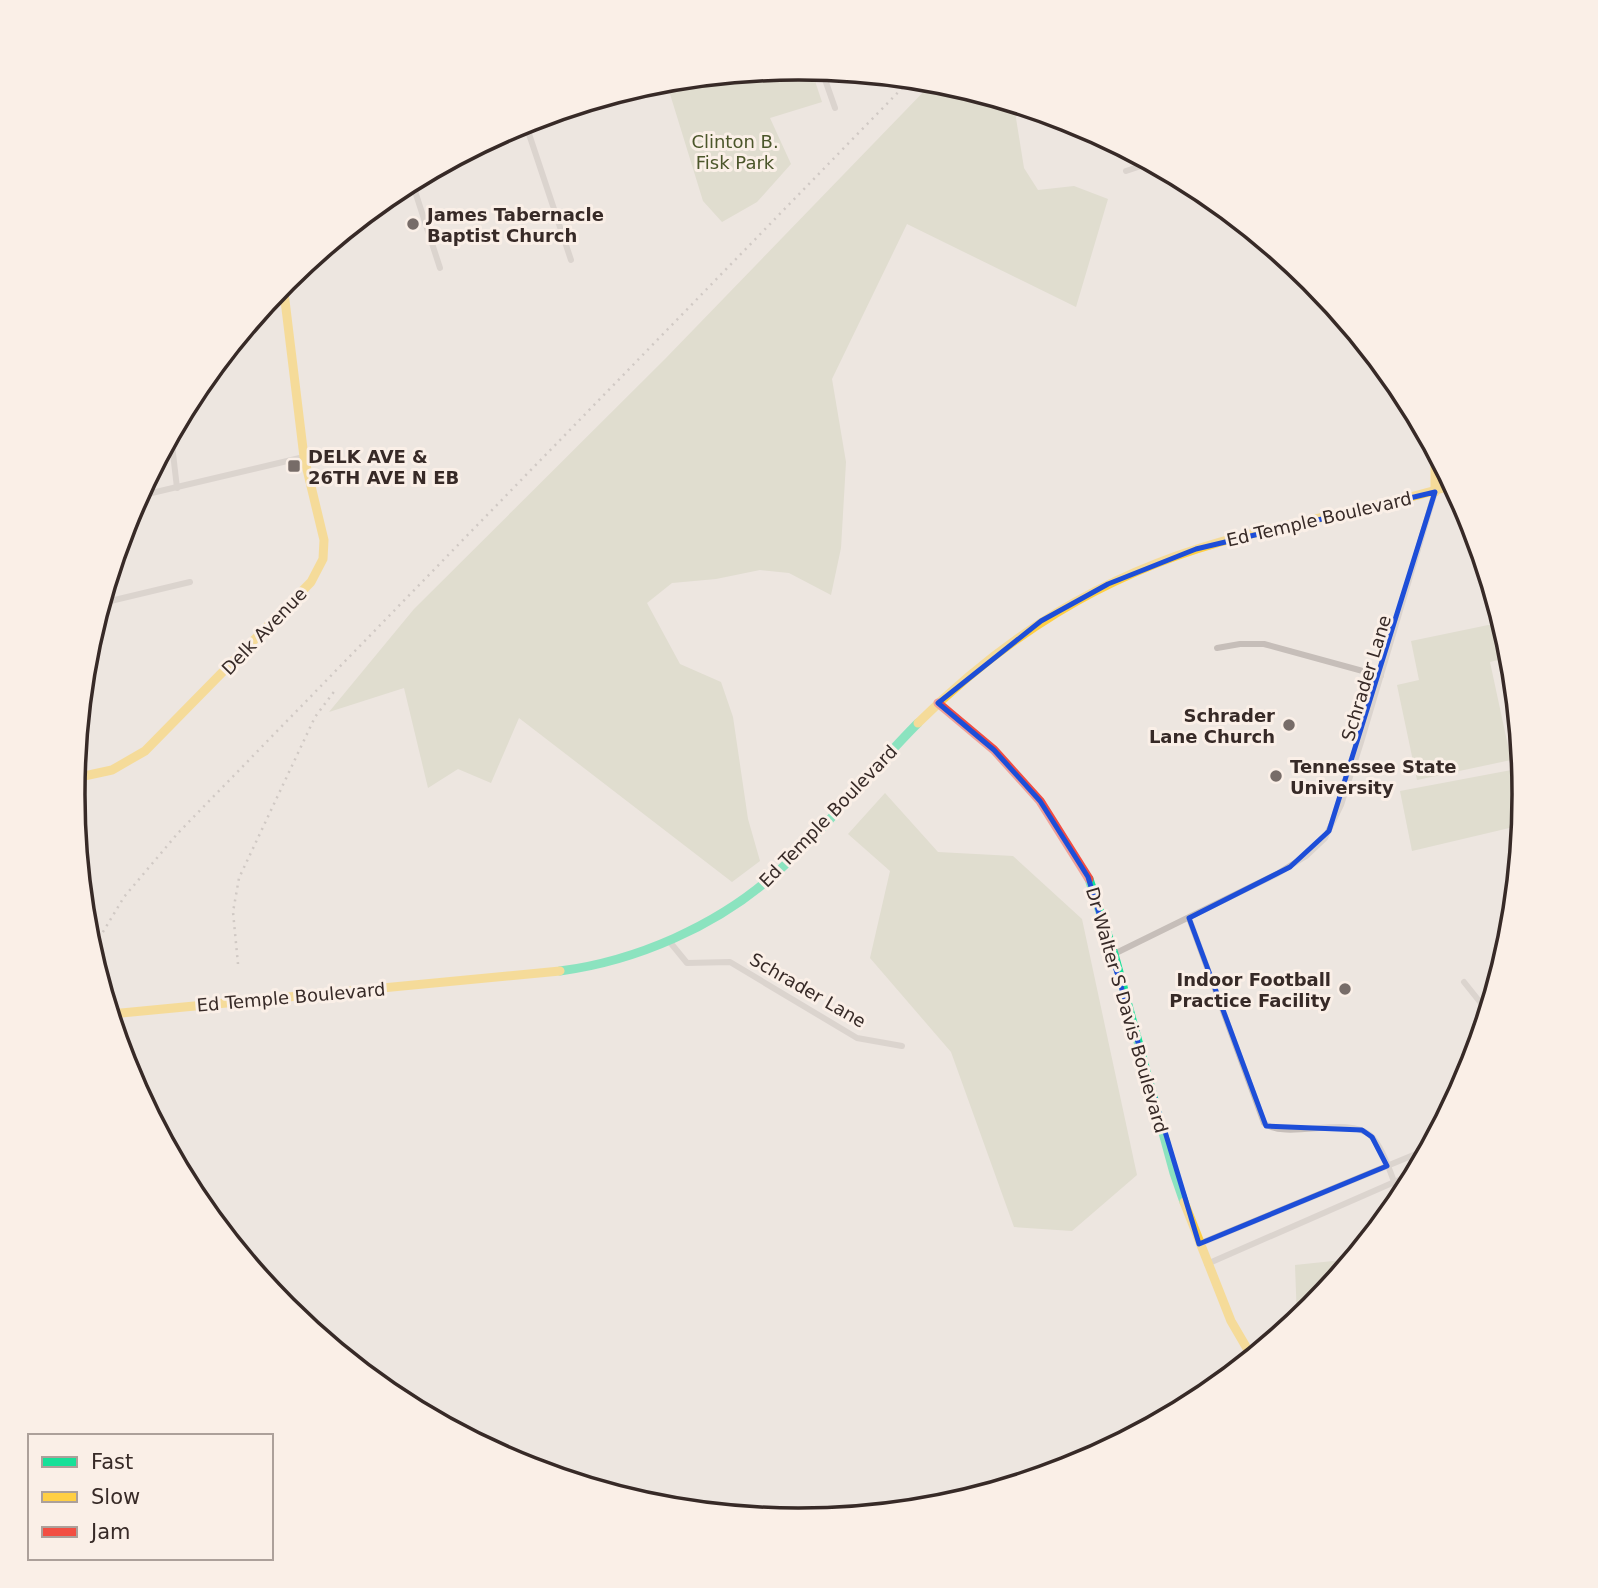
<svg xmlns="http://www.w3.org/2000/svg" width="1598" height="1588" font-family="'DejaVu Sans',sans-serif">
  <rect width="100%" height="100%" fill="#ede6e0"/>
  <g fill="#d0d2ba">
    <polygon points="799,68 811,69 822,102 770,118 791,164 757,202 722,222 703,201 666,81"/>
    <polygon points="933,82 1006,102 1015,112 1024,168 1038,190 1074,186 1108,199 1076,307 907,224 832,379 846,462 841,548 831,595 789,573 760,570 716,579 672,583 647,603 680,664 721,682 733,717 748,819 760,861 732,882 519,718 491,783 458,769 428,788 404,688 329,712 414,609 665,359"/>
    <polygon points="1498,623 1506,658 1490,662 1511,760 1417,780 1397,685 1419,680 1411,641"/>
    <polygon points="1522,768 1525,794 1522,825 1412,851 1400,791"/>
    <polygon points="885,793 938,852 1013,856 1082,919 1137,1175 1072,1231 1014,1227 951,1052 870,958 890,871 848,834"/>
    <polygon points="1352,1259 1312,1307 1297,1319 1295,1265"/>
  </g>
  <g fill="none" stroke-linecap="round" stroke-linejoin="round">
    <g stroke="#c6beb9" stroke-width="6">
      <polyline points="822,71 835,108"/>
      <polyline points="525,122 571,260"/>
      <polyline points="1126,171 1150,163"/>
      <polyline points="412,182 440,268"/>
      <polyline points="171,436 177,488"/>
      <polyline points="139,496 304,457"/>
      <polyline points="102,603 190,582"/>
      <polyline points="1217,648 1240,644 1264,644 1381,676"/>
      <path d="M1189,918L1264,1123C1286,1141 1347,1115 1370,1135C1384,1147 1393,1182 1401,1199"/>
      <polyline points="669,941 687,963 730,962 857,1038 902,1046"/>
      <polyline points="1114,954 1277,874 1306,856 1325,838 1341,805 1361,742 1435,492"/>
      <polyline points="1464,982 1488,1012"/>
      <polyline points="1199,1244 1428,1149"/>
      <polyline points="1207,1264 1415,1173"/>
    </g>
    <g stroke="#16e098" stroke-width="9">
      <polyline points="1089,879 1114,954 1174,1173 1184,1202"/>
      <path d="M560,971C636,961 717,926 775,874C827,828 869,772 918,723"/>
    </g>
    <g stroke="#ffcf43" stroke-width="9">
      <polyline points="1435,452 1435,492"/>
      <path d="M918,723C1006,636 1100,576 1220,542C1297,520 1377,509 1453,485"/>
      <polyline points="75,778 112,770 145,751 311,582 323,559 324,540 304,457 283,284"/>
      <polyline points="111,1014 560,971"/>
      <polyline points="1184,1202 1231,1321 1252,1357"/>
    </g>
    <polyline stroke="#f24e42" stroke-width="9" points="938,703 994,750 1040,801 1089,879"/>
    <g stroke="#aea7a3" stroke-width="2.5" stroke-dasharray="2 5" stroke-linecap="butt">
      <polyline points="92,950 124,897 178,833 911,79"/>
      <polyline points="238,964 233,912 239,878 315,717 336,689"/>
    </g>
  </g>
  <path d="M0 0H1598V1588H0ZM1435,492L1329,831L1290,867L1189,918L1266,1126L1362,1130L1372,1137L1387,1166L1199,1244L1088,877L1040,801L994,750L938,703L1041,621L1108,584L1196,549Z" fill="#ede6e0" fill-opacity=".55" fill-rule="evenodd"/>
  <path fill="none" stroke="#1d4ed8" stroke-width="5" stroke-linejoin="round" d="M1435,492L1329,831L1290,867L1189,918L1266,1126L1362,1130L1372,1137L1387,1166L1199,1244L1088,877L1040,801L994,750L938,703L1041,621L1108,584L1196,549Z"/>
  <g fill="#776c68" stroke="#faefe7" stroke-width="2.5">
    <circle cx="413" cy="224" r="7"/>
    <rect x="287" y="459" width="14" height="14" rx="3.5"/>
    <circle cx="1289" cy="725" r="7"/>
    <circle cx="1276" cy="776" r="7"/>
    <circle cx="1345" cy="989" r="7"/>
  </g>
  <g text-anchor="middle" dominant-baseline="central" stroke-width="6" stroke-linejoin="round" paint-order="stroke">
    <g font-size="18" fill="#4b562a" stroke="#faefe7">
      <text x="735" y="141">Clinton B.<tspan x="735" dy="21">Fisk Park</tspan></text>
    </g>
    <g font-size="18" font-weight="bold" fill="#372a27" stroke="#faefe7" text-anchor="start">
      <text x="427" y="214">James Tabernacle<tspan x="427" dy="21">Baptist Church</tspan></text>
      <text x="308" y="456">DELK AVE &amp;<tspan x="308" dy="21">26TH AVE N EB</tspan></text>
      <text x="1275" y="715" text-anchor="end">Schrader<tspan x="1275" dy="21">Lane Church</tspan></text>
      <text x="1290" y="766">Tennessee State<tspan x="1290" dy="21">University</tspan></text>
      <text x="1331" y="979" text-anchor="end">Indoor Football<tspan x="1331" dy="21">Practice Facility</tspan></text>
    </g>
    <g font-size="18" fill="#372a27" stroke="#faefe7">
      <text transform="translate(1319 519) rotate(-13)">Ed Temple Boulevard</text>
      <text transform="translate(264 631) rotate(-46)">Delk Avenue</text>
      <text transform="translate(1366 678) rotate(-73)">Schrader Lane</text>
      <text transform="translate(828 816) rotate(-46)">Ed Temple Boulevard</text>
      <text transform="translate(808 990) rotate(30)">Schrader Lane</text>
      <text transform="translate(291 997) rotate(-5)">Ed Temple Boulevard</text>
      <text transform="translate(1127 1010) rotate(74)">Dr Walter S Davis Boulevard</text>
    </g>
  </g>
  <path d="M0 0H1598V1588H0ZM798 80H799A713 713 0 0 1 1512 793V795A713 713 0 0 1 799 1508H798A713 713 0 0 1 85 795V793A713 713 0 0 1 798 80Z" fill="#faefe7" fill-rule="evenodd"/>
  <path fill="none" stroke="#372a27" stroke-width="3.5" d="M798 80H799A713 713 0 0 1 1512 793V795A713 713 0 0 1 799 1508H798A713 713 0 0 1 85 795V793A713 713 0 0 1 798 80Z"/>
  <rect x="28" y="1434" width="245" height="126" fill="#faefe7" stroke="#aca09a" stroke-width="2"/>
  <rect x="42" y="1457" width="35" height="10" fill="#16e098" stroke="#aca09a" stroke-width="2"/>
  <text x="91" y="1469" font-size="21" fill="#372a27">Fast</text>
  <rect x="42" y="1492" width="35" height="10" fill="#ffcf43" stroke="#aca09a" stroke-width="2"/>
  <text x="91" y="1504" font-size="21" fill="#372a27">Slow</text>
  <rect x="42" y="1527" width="35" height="10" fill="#f24e42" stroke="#aca09a" stroke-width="2"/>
  <text x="91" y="1539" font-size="21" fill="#372a27">Jam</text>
</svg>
